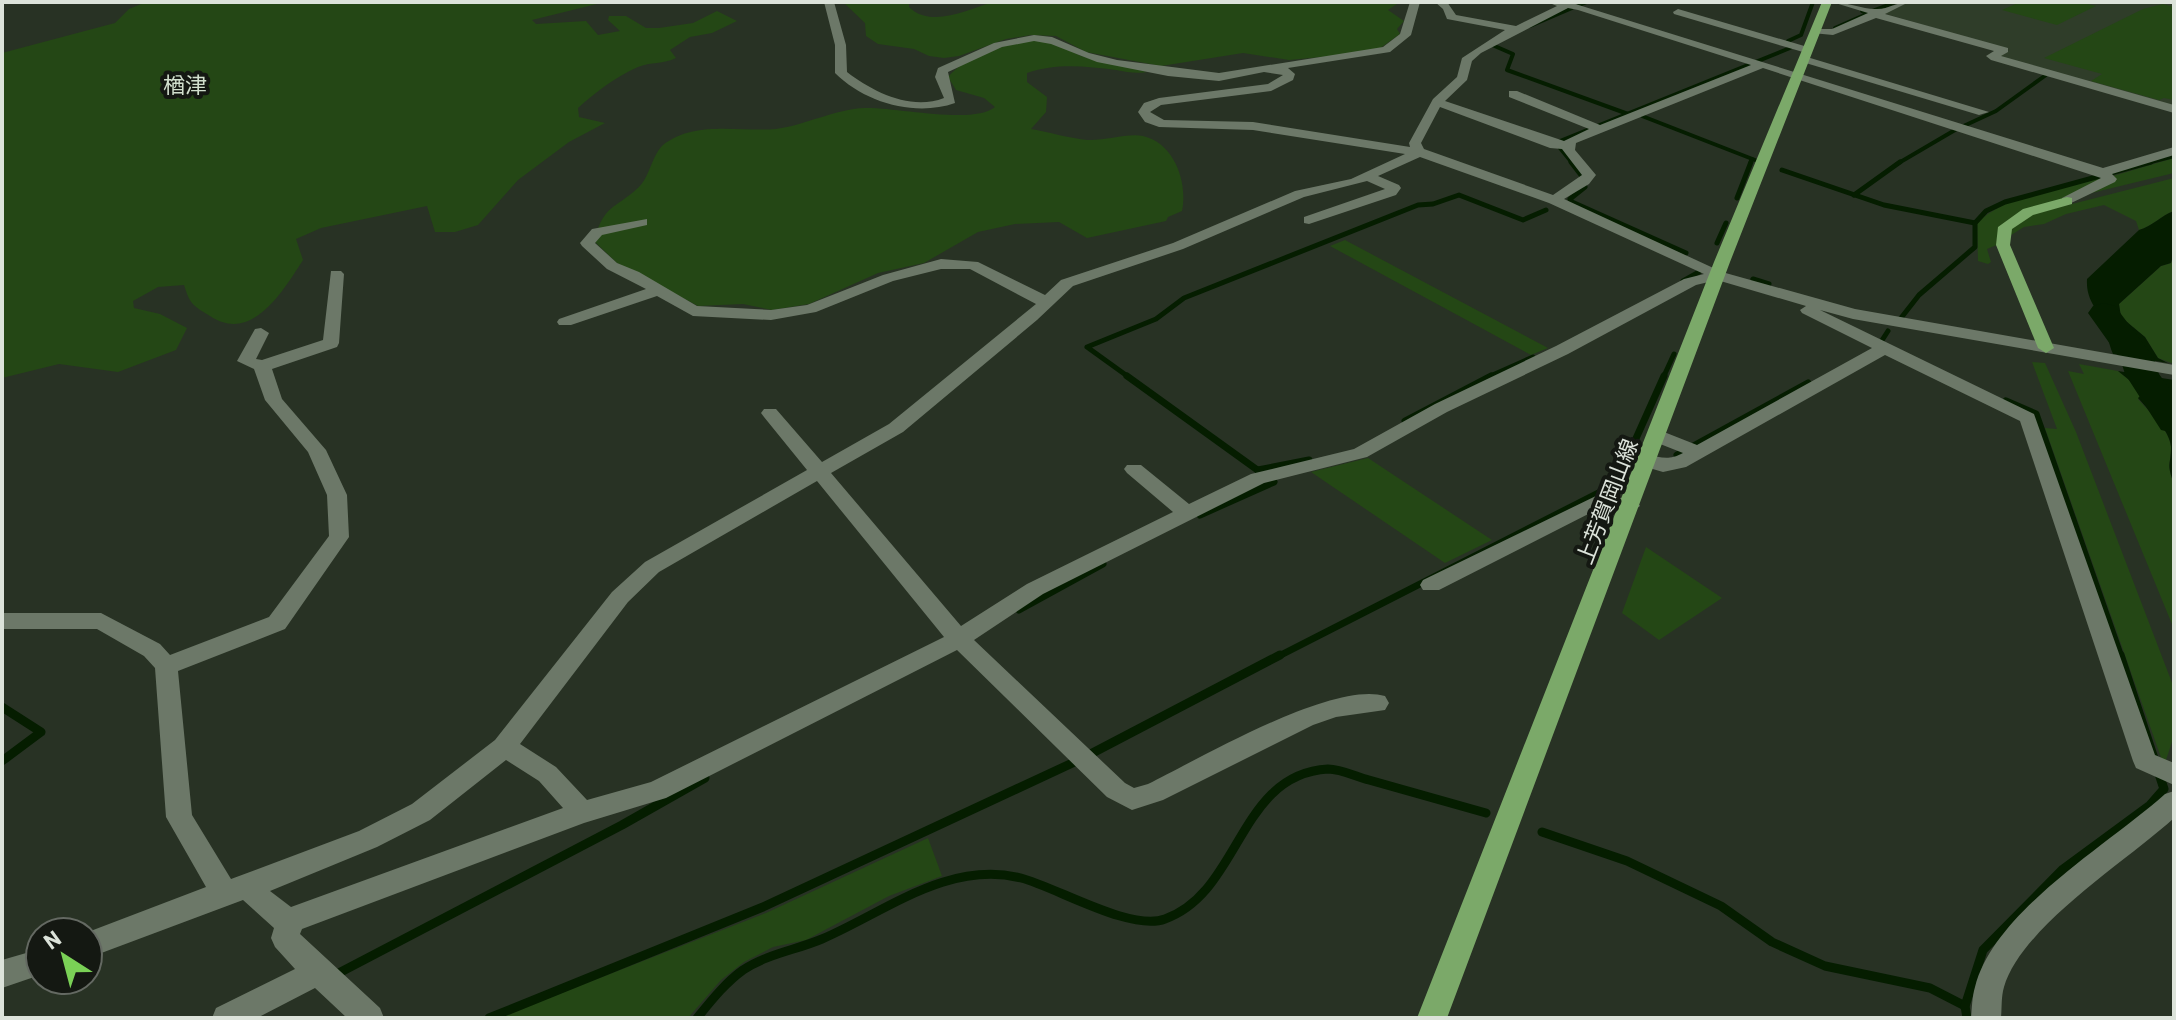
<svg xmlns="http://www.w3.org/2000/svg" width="2176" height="1020" font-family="Barlow,'Noto Sans JP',sans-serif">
  <rect width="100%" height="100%" fill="#283224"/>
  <polygon fill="#2f3d29" points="1909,2 2174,2 2174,107 1996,57 2009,50 1883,13"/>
  <g fill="#244715">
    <path d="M146,2H605L532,20L536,24L586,21L598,35L620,31L608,20L609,16H626L646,28H659L693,23L717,11L737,21L712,33L690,37L670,50L676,58C664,64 650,62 638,67C615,77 596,92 578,108L579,117L605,123L569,142L518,180L478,225L455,232H435L427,206L321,228L296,239L303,260C283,291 252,344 210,316C192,305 190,304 184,285L158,287L133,301L134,308L160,314L187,328L176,350L118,372L59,364L2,378V53L115,23L129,9Z"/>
    <path d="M843,2H909V7C931,29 969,9 993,2H1400L1388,10L1404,21L1397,29L1400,34L1379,49L1343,55L1289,60L1243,53L1161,66L1086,52L1056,36L1031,35L1006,39L959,56L944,58L929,56L914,49L878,44L866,36L865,23Z"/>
    <polygon points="2020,2 2080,2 2096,6 2057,25 2002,10"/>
    <polygon points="2163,4 2174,7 2174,100 2164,98 2159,100 2091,81 2102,74 2044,58 2143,9"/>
    <path d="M1031,39L1048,40L1081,56L1147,72C1136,74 1127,72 1116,70C1085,66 1056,63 1027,73V82L1047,97L1046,112L1031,129C1049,132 1068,138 1087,140C1105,141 1127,133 1143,136C1174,143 1188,182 1182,211L1168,217L1166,221L1087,238L1059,222L1015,224L978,232L924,263L878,273L809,304L772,310L743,304L698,306L617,263L594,241C604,204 614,210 639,187C650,176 652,155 663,145C694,120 740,132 776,129C806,125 835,109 865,108C896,107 974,125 995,107L984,98L956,90L948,77C968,54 1003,46 1031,39Z"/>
    <polygon points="2174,158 2174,173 2079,196 2113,176"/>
    <path d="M2104,178L2062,199L2027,211L1999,244L1987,249L1991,262L1988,264L1978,261L1977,223C2003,197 2067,181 2104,178Z"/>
    <path d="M2174,178V211C2160,216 2153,226 2139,230L2136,221L2104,205L2066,214L2044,224L2024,227L2008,237L2009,229L2033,214Z"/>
    <polygon points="1345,240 1548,348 1531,355 1330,246"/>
    <polygon points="2174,252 2174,364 2158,358 2145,337 2121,317 2119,304 2161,266 2171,263"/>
    <polygon points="2032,362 2045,363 2076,432 2174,688 2174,736 2164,766 2045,428 2057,429"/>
    <path d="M2079,364L2118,371L2144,392L2138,399C2148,411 2170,430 2171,447C2171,466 2166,462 2174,484V629L2068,371L2084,374Z"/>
    <polygon points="1368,458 1492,540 1445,563 1311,472"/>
    <polygon points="1646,547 1722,598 1659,640 1622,613"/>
    <polygon points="928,838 942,876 889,896 806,940 773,947 744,962 721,980 688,1018 497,1018 766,913"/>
  </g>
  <g fill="#051d00">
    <path d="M2174,211V252L2171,263L2161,266L2119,304L2121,317L2145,337L2158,358L2168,363L2113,354C2108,343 2107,329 2103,322C2095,306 2086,299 2087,279L2139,230C2153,226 2160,216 2174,211Z"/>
    <path d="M2118,371L2174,380V484C2166,462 2171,466 2171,447C2170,430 2148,410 2138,398L2144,392Z"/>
  </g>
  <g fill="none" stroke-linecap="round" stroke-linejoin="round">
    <g stroke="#051d00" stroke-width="4">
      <polyline points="1579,5 1587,2"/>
      <polyline points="1872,11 1896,2"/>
      <polyline points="1530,26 1572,8"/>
      <polyline points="1835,28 1869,13 1862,11"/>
      <polyline points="1788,41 1801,35 1813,2"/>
      <polyline points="1490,44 1513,54 1507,70 1628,114"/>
      <polyline points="1642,116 1755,160"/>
      <polyline points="1573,164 1560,148 1560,141 1790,48"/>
      <polyline points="1750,164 1752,159"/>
      <polyline points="1897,164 1955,130 1996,111 2046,75"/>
      <polyline points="2143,164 2174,156"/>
    </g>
    <g stroke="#051d00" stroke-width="5">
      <polyline points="1571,162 1581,175"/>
      <polyline points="1782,170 1884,205 1975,223"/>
      <polyline points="1585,187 1570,199 1572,202 1686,253"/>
      <polyline points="1854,195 1900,162"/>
      <polyline points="1737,198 1751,162"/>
      <polyline points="1717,243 1726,223"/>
      <polyline points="1753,279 1769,284"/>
      <polyline points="1683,281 1699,272"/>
      <polyline points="1901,318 1919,295 1975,247 1975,223 1986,211 2005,202 2151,162"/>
      <polyline points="1879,345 1888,331"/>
      <polyline points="1130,378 1087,347 1156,319 1184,298 1418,205 1433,204 1459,195 1523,220 1546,210"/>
      <polyline points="1486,378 1533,357"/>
      <polyline points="1663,378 1674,354"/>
    </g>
    <g stroke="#051d00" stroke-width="7">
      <polyline points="1127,376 1274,482 1200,515"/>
      <polyline points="2006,401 2036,414 2121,657"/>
      <polyline points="1405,421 1491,376"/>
      <polyline points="1677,455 1808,383"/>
      <polyline points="1258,470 1309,460"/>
      <polyline points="1616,483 1664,376"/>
      <polyline points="1019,610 1103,564"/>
      <polyline points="1277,657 1618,483"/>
    </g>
    <g stroke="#051d00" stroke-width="9">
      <polyline points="2,707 41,732 2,761"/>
      <polyline points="1542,832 1627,861 1721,906 1772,942 1825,966 1930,988 1965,1006"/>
      <polyline points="335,975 622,825 705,778"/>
      <polyline points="489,1018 763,907 1081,759 1280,655"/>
      <path d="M697,1018C711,1001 725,983 743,970C767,954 796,950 822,939C885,912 948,860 1021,878C1056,887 1131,932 1165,919C1241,892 1238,774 1328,769C1341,769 1357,777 1369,780C1408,791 1447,802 1486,813"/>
      <polyline points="1967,1018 1965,1006 1983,950 2063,869 2150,805 2164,789 2120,655"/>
    </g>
    <polygon fill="#051d00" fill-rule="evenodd" points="2104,303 2115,306 2154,358 2159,374 2174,395 2174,433 2161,430 2125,374 2120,358 2088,313 2093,306"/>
    <g fill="#6c7868" fill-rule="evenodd">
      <path d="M824,2H834L846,45L847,72C873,92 911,111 944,98L935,77L938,68L994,43L1034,35L1052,37L1089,53L1117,60L1219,73L1383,47L1400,34L1410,2H1420L1411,35L1390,52L1288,68L1295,74L1293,80L1271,91L1161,105L1150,112L1164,120L1253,122L1410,147L1409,143L1433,99L1457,77L1462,58L1505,30L1447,19L1443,9L1435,2H1447L1456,15L1516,26L1557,6L1547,2H1569L2103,168L2174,147V155L2112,174L2117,179L2115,182L2067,205L2062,204V198L2101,178L1763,68L1576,143L1575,150L1596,175L1589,184L1564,199L1722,272L1855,309L2174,365V375L1853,319L1820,310L2034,414L2155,755L2174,763V785L2136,768L2133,761L2020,421L1885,355L1686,467L1663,472L1639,465L1636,461L1639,457C1657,452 1663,464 1683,453L1650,440L1648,436L1650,432H1664L1697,445L1872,348L1802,313L1800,310L1806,306L1717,280L1696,285L1568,354L1447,412L1367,457L1264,483L1043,594L974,640L1125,783L1134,788L1148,784C1199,759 1333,680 1385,696L1389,703L1385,710L1336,717L1313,725L1163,800L1132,810L1107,797L957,650L666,798L584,823L302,929L300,934L380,1008L384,1018H347L315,988L257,1018H212L216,1008L295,969L275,947L271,938L274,928L243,900L88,958V932L206,887L166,817L155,668L144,656L97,629H2V613H101L160,644L170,655L269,617L329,536L327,495L308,452L265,400L254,369L237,361L255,329L261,328L269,333L256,359L262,360L323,340L331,271H341L344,274L339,343L337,347L272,369L282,399L326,450L347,495L349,537L285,629L178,671L192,815L231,879L359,831L412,804L495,740L612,592L645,562L807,470L764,417L761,413L764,409H776L822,462L889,424L1036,304L970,269H941L893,281L816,312L771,320L693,316L657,296L571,325H559L557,322L559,319L646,289L607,269L582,246L580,243L592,229L647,219V225L602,235L595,243L617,263L639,272L697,306L771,310L807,305L883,275L941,259L978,262L1045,295L1061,280L1173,243L1295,191L1351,179L1405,154L1253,130L1159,127L1145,122L1138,112L1144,103L1159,98L1268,84L1283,75L1264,72L1219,81L1168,76L1097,62L1051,44L1034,41L1002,47L948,72L955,103C916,117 865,103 835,73V45ZM1568,8L1578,10L1751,65L1600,125L1517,91H1509V97L1589,129L1564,141L1445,101L1467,80L1472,61L1481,53ZM1440,107L1550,148L1562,149L1582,175L1553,195L1424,149L1421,143ZM1420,157L1549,203L1704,274L1684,279L1556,346L1435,404L1354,449L1251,474L1189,504L1141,465H1127L1124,469L1127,473L1173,512L1027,584L961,626L831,473L903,432L1037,320L1073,286L1183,249L1304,197L1367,181L1385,189L1304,217V223L1309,224L1396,195L1401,188L1399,185L1378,176ZM817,481L944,637L651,782L587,800L556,767L520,744L628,602L659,572ZM506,760L539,781L563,808L291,907L270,891L377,847L430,820Z"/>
      <path d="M1832,2C1847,2 1865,10 1877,9C1889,9 1897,2 1909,2L1885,14L2008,48V52L2001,56L2174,105V113L1991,60L1986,56L1994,51L1876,18L1833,35L1812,33V29H1832L1868,13Z"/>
      <polygon points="1678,9 1811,48 1813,50 1803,52 1674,14 1673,12"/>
      <polygon points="1799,57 1807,57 1989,112 1979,115 1799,61"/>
      <polygon points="1600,494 1637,501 1640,506 1630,513 1602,507 1439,590 1423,590 1420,585 1423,580"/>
      <path d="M2174,791V818C2127,861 2022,926 2004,987C2001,997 2002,1008 2001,1018H1971C1972,1008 1972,997 1975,987C1994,911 2108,845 2165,794Z"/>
      <polygon points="40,949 40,975 2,988 2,960"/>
    </g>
    <g fill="#7ba969" fill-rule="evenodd">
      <polygon points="1822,2 1832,2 1730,262 1447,1018 1417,1018 1714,262"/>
      <polygon points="2067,197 2072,198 2072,204 2033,215 2012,229 2010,245 2054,348 2046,353 2038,348 1996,245 1998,227 2023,209"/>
    </g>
  </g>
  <g text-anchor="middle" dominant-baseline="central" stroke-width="8" stroke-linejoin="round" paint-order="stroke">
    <g font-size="22" fill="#d1dfcd" stroke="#141812">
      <text x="185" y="84">楢津</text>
    </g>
    <g font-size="22" fill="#dce3da" stroke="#141812">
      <text transform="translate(1606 501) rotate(-69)">上芳賀岡山線</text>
    </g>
  </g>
  <rect width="2176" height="1020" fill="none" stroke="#dce3da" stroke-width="8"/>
  <g transform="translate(64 956) rotate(324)"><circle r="38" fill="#141812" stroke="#646962" stroke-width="2"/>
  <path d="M0-6L14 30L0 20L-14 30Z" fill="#7ad156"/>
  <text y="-12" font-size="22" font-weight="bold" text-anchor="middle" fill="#dce3da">N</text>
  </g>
</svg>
